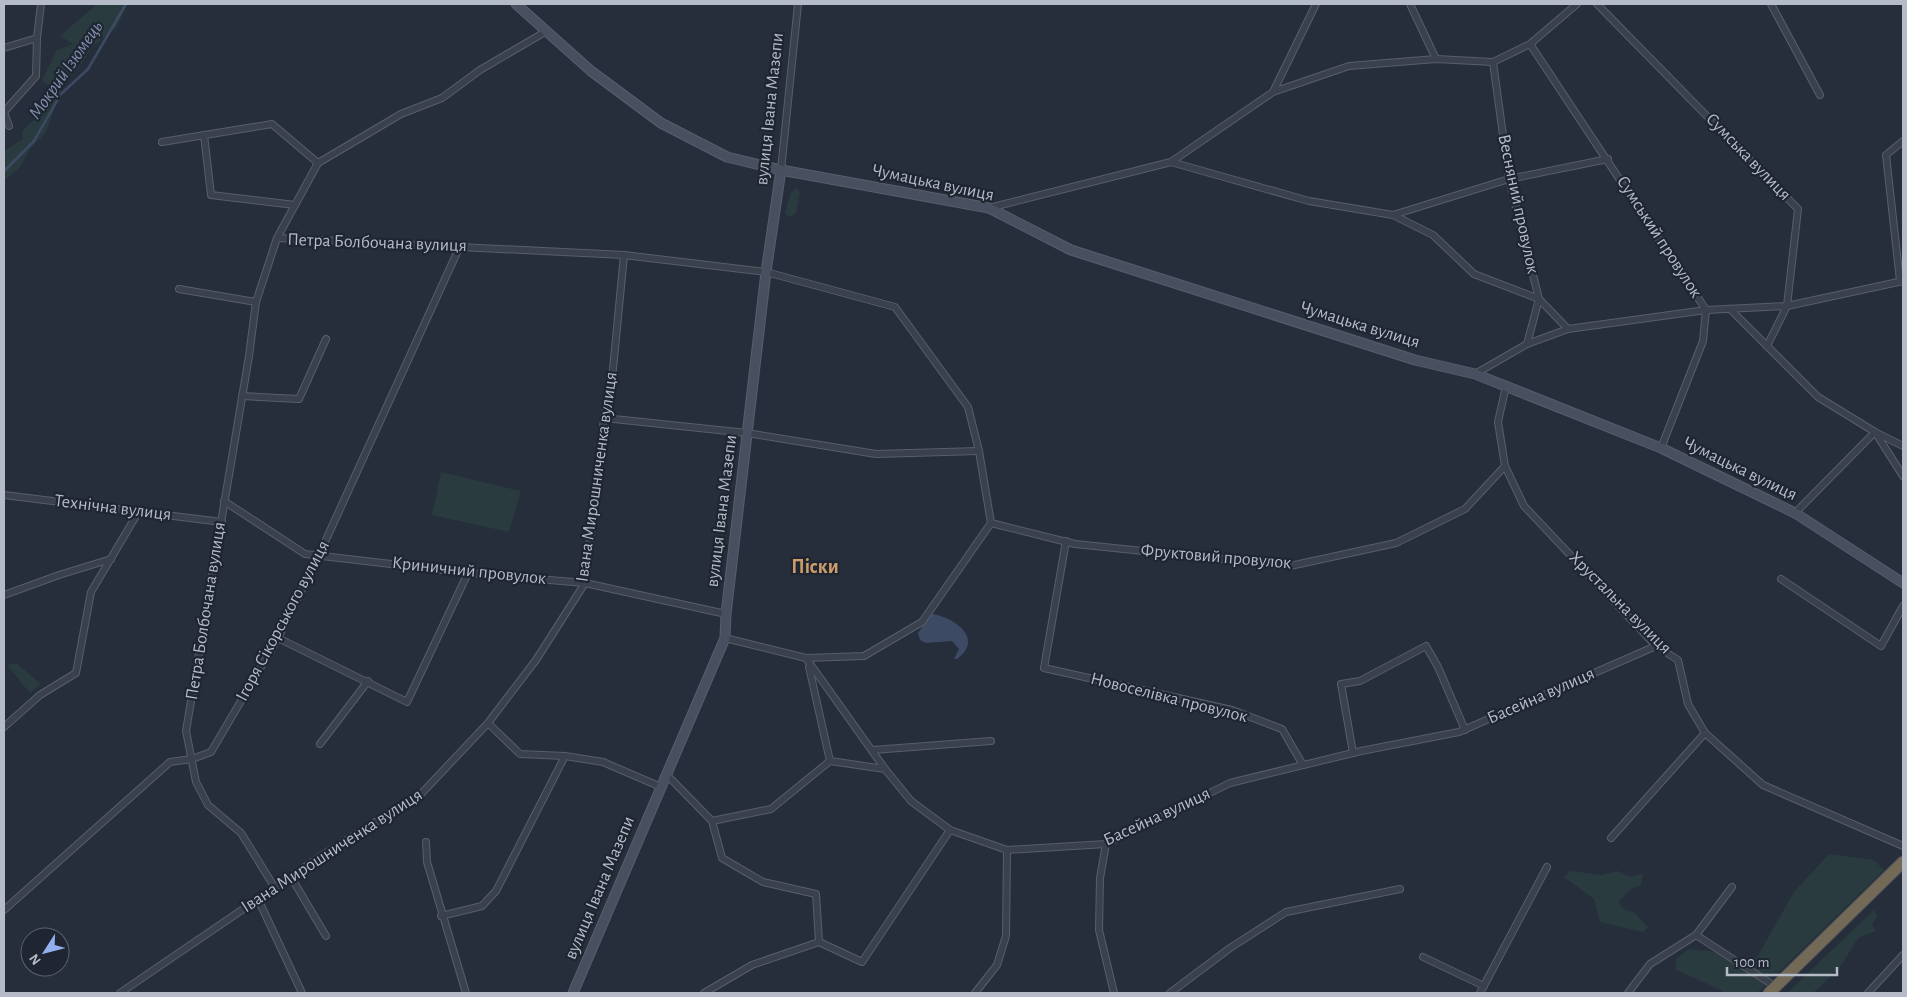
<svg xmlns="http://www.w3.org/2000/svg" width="1907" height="997" font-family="'Alegreya Sans',sans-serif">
  <rect width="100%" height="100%" fill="#262e3c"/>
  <g fill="#293b3e">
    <polygon points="97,4 127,4 117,27 92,47 82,63 63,84 46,132 30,149 20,167 4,181 4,151 23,139 22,131 41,114 48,85 42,80 57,50 73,44 60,36"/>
    <polygon points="797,188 800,193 796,213 791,217 787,216 785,213 791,192"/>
    <polygon points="441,472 521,491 509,532 432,515"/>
    <polygon points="16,663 41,684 30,693 7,665"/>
    <polygon points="1829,854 1874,860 1884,870 1757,993 1723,993 1721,990 1676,970 1676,959 1688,949 1722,952 1738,962 1757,957 1794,892"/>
    <polygon points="1571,871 1601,875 1618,871 1631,877 1643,873 1641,885 1630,890 1618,902 1624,909 1635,913 1648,927 1643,932 1600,922 1594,899 1564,877"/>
    <polygon points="1874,910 1877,915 1872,925 1876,931 1858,938 1840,967 1813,993 1787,993"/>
  </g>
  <path fill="#3d4a64" d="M932,614C954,617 985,639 957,659H954L959,649L952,641L926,643L920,640L918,633Z"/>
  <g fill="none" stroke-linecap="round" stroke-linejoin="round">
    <polyline stroke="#3d4a64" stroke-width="2.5" points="4,171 34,141 61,94 88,69 126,4"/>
    <g stroke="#585e6a" stroke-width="8">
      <g id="street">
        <polyline points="1410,4 1436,59"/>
        <polyline points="1597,4 1798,209 1787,306 1767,346"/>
        <polyline points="1771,4 1820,95"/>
        <polyline points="1530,44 1706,310 1703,341 1661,448"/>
        <polyline points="4,48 37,38 41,4"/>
        <polyline points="1493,62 1509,179 1539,299 1527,344"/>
        <polyline points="1273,92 1349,66 1436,59 1493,62 1530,44 1577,4"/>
        <polyline points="9,126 4,112 36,76 37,38"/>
        <polyline points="204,135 211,195 295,205"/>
        <polyline points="162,142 272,124 318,163"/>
        <polyline points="1171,162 1309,201 1393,215 1509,179 1608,159"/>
        <polyline points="781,170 798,4"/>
        <polyline points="989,208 1171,162 1273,92 1316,4"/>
        <polyline points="1393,215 1433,235 1474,274 1539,299 1568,329"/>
        <polyline points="277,238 318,163 401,114 442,98 480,70 545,32"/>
        <polyline points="1900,281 1886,155 1903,141"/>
        <polyline points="179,289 256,302"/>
        <polyline points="1730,309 1818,397 1875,432 1903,446"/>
        <polyline points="1475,374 1527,344 1568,329 1706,310 1787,306 1903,281"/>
        <polyline points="1506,386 1498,422 1505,466 1524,506 1656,646 1678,660 1688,704 1705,733 1763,785 1903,846"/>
        <polyline points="242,396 299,399 326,339"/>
        <polyline points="604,418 747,433 876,454 979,451"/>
        <polyline points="4,495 222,522"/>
        <polyline points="224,501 305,554 468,573 585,583 726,614"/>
        <polyline points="1795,513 1875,432 1903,476"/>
        <polyline points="991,523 1075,544 1290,566 1396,543 1465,509 1505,466"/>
        <polyline points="1066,541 1044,668 1232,710 1282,729 1303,765"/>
        <polyline points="1781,579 1881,646 1903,606"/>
        <polyline points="4,595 59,575 111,559"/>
        <polyline points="278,638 407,702 468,573"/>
        <polyline points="806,658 885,769"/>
        <polyline points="809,667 830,761"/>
        <polyline points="488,723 520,754 565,756 603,762 661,787"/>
        <polyline points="4,727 40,695 76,673 91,592 139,511"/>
        <polyline points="320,744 368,681"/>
        <polyline points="873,750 991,741"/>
        <polyline points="1353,753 1341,684 1360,681 1426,646 1438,667 1465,730"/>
        <polyline points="668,776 712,821 771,809 830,761 885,769 911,801 950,830 1007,850 1106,844 1230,783 1361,751 1459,732 1656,646"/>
        <polyline points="712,821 722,858 763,882 816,894 819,942"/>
        <polyline points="1611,838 1705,733"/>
        <polyline points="426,842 427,862 466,993"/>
        <polyline points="1106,844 1100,878 1099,930 1114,993"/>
        <polyline points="291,877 326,936"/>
        <polyline points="275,888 241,833 208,805 196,782 186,731 249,356 256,302 277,238 624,255 766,272 895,307 968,407 979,451 991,523 922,622 864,656 806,658 725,638"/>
        <polyline points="258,899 302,993"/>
        <polyline points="4,910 170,762 192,759 211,752 278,638 319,555 460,246"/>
        <polyline points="441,916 482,906 496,891 565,756"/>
        <polyline points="1696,935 1776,987"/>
        <polyline points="1423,957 1484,986"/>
        <polyline points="120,993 321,856 421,794 488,723 536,660 585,583 604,418 613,369 624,255"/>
        <polyline points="704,993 752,965 819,942 862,962 950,830"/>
        <polyline points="975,993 997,965 1006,936 1007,850"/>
        <polyline points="1170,993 1230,948 1286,912 1400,889"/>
        <polyline points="1480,993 1547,867"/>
        <polyline points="1628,993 1650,964 1696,935 1732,887"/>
        <polyline points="1868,993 1903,955"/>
      </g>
    </g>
    <g stroke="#585e6a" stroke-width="11">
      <g id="secondary">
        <polyline points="516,4 591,71 661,123 727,157 781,170 989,208 1071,250 1415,360 1475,374 1661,448 1795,513 1903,583"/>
        <polyline points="573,993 725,638 726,614 766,272 781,170"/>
      </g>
    </g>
    <g stroke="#454b57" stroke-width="13">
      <polyline id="highway" points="1769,993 1903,862"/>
    </g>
    <use href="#street" stroke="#3a404c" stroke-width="6"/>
    <use href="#secondary" stroke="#484f5f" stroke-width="9"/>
    <use href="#highway" stroke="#726957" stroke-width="11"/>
  </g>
  <g text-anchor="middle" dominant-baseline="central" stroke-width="4.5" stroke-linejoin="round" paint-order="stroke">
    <g font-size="18" fill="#b5bbc7" stroke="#1f2531">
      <text transform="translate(770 109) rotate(-84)">вулиця Івана Мазепи</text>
      <text transform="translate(1748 157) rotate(46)">Сумська вулиця</text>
      <text transform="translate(933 183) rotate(12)">Чумацька вулиця</text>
      <text transform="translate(1518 204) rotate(78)">Весняний провулок</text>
      <text transform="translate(1659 237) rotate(57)">Сумський провулок</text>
      <text transform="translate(377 243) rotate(2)">Петра Болбочана вулиця</text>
      <text transform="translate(1360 325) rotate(17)">Чумацька вулиця</text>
      <text transform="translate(1740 469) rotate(26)">Чумацька вулиця</text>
      <text transform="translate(597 477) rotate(-82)">Івана Мирошниченка вулиця</text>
      <text transform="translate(113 508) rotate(7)">Технічна вулиця</text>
      <text transform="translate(722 511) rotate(-83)">вулиця Івана Мазепи</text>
      <text transform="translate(1216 557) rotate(5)">Фруктовий провулок</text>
      <text transform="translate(469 571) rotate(6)">Криничний провулок</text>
      <text transform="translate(1620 603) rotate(45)">Хрустальна вулиця</text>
      <text transform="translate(206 611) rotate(-81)">Петра Болбочана вулиця</text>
      <text transform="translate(283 621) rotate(-62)">Ігоря Сікорського вулиця</text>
      <text transform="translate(1541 696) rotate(-24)">Басейна вулиця</text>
      <text transform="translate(1169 698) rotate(14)">Новоселівка провулок</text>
      <text transform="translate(1157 817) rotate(-25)">Басейна вулиця</text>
      <text transform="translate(332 851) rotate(-33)">Івана Мирошниченка вулиця</text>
      <text transform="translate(600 888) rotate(-67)">вулиця Івана Мазепи</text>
    </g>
    <g font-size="19" font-style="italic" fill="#7f8fad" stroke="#1f2531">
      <text transform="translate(66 70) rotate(-55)">Мокрий Ізюмець</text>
    </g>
    <g font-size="20" font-weight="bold" fill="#cc9d6b" stroke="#1f2531">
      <text x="815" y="567">Піски</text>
    </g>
  </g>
  <rect width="1907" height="997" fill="none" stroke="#b5bbc7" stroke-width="10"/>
  <g transform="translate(45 952) rotate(234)"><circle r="24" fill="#1f2531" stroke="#5b616d"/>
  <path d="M0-4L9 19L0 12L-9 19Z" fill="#92aff0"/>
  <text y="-8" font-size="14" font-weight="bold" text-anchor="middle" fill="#b5bbc7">N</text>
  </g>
  <path d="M1727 967v8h110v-8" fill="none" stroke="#b5bbc7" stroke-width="2.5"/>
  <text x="1734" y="967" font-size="15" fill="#b5bbc7" stroke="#1f2531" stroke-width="4" paint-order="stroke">100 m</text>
</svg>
